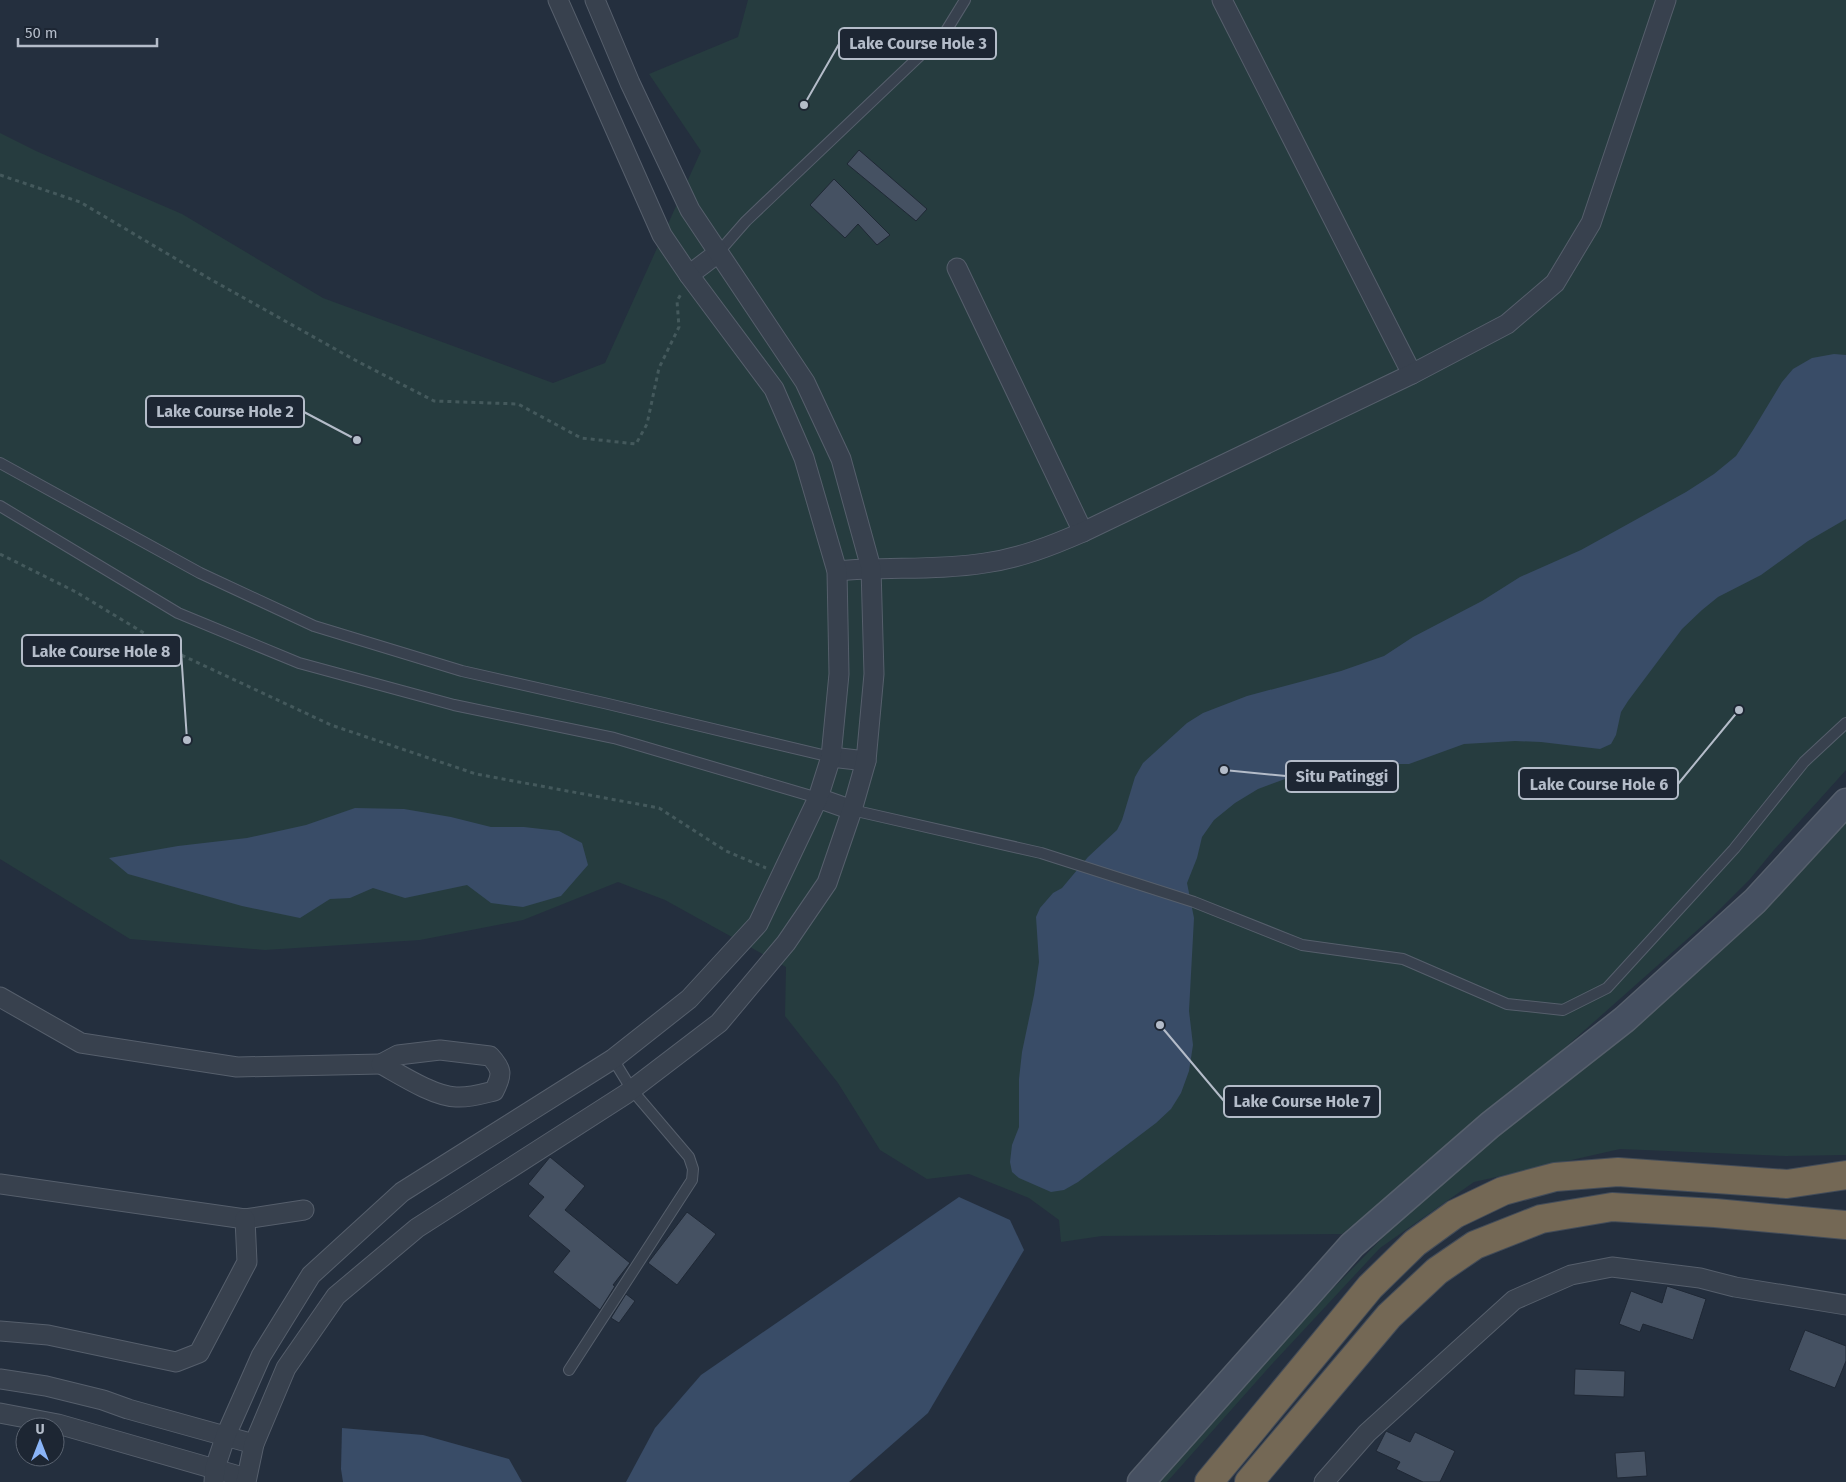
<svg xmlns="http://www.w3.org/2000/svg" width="1846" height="1482" font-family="'Fira Sans',sans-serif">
  <rect width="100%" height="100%" fill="#242f3e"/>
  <g fill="#263c3f">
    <polygon points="748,0 1846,0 1846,770 1773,851 1750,879 1711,918 1497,1108 1342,1234 1102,1236 1061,1242 1059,1220 1029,1198 969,1174 927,1179 880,1150 838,1083 785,1016 786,967 665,900 618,882 523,920 420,940 265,950 130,939 0,859 0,133 36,151 182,214 323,298 553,383 605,363 701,151 649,74 738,37"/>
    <polygon points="1846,812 1846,1155 1786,1156 1620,1149 1474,1182 1380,1248 1272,1364 1167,1482 1157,1482 1266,1357 1440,1179"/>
  </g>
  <g fill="#394c67">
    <polygon points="1834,354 1846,355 1846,519 1808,541 1761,575 1718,597 1702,610 1682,629 1628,701 1621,712 1616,735 1611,744 1600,749 1541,742 1515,741 1464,744 1409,764 1326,764 1258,789 1235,803 1214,820 1202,837 1197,858 1187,883 1194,918 1189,1011 1193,1045 1189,1071 1181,1093 1171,1109 1156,1123 1078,1182 1064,1190 1051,1192 1019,1178 1012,1172 1010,1162 1012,1145 1019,1127 1019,1079 1022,1052 1034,995 1039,962 1036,917 1040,908 1053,893 1062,888 1088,857 1117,830 1122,820 1135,777 1143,763 1187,723 1203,713 1247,696 1341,671 1384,656 1413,637 1482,601 1520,577 1581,550 1686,492 1714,474 1736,456 1753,430 1782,382 1793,369 1812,358"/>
    <polygon points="355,808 404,809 451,817 491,827 524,827 559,831 582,843 588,865 561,896 523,907 491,903 467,885 405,898 373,888 350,898 330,899 300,918 242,906 128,874 109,858 178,846 247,838 306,825"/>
    <polygon points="959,1197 1010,1220 1024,1250 928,1413 849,1482 626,1482 655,1428 701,1375"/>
    <polygon points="342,1428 423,1435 509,1459 522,1482 343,1482 341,1469"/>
  </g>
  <g fill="#455162" stroke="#1f2835">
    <polygon points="859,150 927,209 916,221 847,164"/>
    <polygon points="834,179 890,235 877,245 858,224 845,238 810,205"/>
    <polygon points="550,1157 585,1186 565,1210 630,1263 613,1285 615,1286 600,1310 553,1272 570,1251 528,1216 544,1197 528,1184"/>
    <polygon points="687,1212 716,1234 677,1285 648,1263"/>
    <polygon points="1667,1286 1706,1299 1693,1340 1643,1324 1640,1332 1619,1324 1631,1291 1662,1303"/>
    <polygon points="626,1294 635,1301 619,1323 611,1318"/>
    <polygon points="1805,1330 1846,1346 1846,1361 1835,1388 1789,1370"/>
    <polygon points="1575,1369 1625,1371 1624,1397 1574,1395"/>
    <polygon points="1386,1431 1410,1442 1415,1432 1455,1451 1440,1482 1423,1482 1396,1469 1400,1462 1376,1451"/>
    <polygon points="1645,1451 1647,1476 1617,1478 1615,1453"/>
  </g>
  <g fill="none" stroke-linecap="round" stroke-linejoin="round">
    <g stroke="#565f6c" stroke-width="12">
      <g id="lane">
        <polyline points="718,253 746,221 946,31 965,0"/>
        <polyline points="0,463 200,573 314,626 462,671 604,703 831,757"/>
        <polyline points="0,506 178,613 299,663 454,705 614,738 818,798"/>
        <polyline points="852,810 1041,853 1194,902 1302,945 1403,959 1507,1004 1563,1010 1607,988 1734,849 1804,762 1846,723"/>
        <polyline points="569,1370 692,1180 693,1169 689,1157 632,1090 613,1059"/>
      </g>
    </g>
    <g stroke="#565f6c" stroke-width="21">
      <g id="street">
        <polyline points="1222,0 1412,374"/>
        <polyline points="957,268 1083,532"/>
        <polyline points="689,275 718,253"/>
        <path d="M837,571C886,566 936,571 985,563C1020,558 1051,546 1083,532L1412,374L1507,324L1555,283L1591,223L1666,0"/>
        <polyline points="831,757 866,761"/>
        <polyline points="818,798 852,810"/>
        <polyline points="0,997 81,1043 237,1067 381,1064"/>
        <path d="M440,1050L490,1056C502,1069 503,1074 494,1091C482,1094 469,1098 456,1097C433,1096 401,1075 381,1064L398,1055Z"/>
        <polyline points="0,1184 245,1219 304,1210"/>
        <polyline points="0,1331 48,1335 176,1362 199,1353 247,1262 245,1219"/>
        <polyline points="0,1379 46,1386 103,1400 128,1409 254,1444"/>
        <polyline points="0,1413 58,1424 246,1478"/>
        <polyline points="214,1482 215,1468 226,1435 261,1356 311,1275 402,1192 613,1059 689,999 758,924 818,798 831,757 839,674 837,571 804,458 774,389 689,275 662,235 558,0"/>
        <polyline points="246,1482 254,1444 286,1368 336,1296 417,1228 626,1094 719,1023 786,943 827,883 852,810 866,761 874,674 871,568 841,459 805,382 690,210 630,83 595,0"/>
        <polyline points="1324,1482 1367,1433 1514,1300 1571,1275 1612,1267 1700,1278 1735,1287 1846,1305"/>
      </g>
    </g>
    <g stroke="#565f6c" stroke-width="29">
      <polyline id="secondary" points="1141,1482 1352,1245 1490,1125 1625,1019 1755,901 1846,802"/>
    </g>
    <g stroke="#434c59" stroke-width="30">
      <g id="highway">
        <polyline points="1209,1482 1370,1287 1415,1243 1455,1214 1503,1191 1555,1177 1618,1172 1787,1184 1846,1175"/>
        <polyline points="1249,1482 1389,1316 1437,1271 1475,1245 1541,1219 1612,1207 1715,1213 1846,1225"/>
      </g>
    </g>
    <g stroke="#44595c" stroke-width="3" stroke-dasharray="4 4" stroke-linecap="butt">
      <polyline points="0,175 80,202 210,279 353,359 434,401 518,404 581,438 636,444 647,424 659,368 679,327 677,301 681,294"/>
      <polyline points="0,554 76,592 177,653 331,725 476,774 659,808 726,851 766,868"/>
    </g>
    <use href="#lane" stroke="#38414e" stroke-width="10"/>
    <use href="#street" stroke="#38414e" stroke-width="19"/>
    <use href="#secondary" stroke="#465061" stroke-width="26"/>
    <use href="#highway" stroke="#746855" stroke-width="28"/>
  </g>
  <path fill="none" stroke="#b4bcc9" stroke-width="2" d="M804 105L839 44M357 440L304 412M187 740L181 651M1224 770L1286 776M1739 710L1678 784M1160 1025L1224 1101"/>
  <g fill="#b4bcc9" stroke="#1d2633" stroke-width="2">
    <circle cx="804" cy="105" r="5"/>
    <circle cx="357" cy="440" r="5"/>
    <circle cx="187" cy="740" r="5"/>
    <circle cx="1224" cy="770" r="5"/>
    <circle cx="1739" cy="710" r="5"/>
    <circle cx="1160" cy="1025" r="5"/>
  </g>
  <g fill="#1d2633" stroke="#b4bcc9" stroke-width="2">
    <rect x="839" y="28" width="157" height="31" rx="5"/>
    <rect x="146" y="396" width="158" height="31" rx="5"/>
    <rect x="22" y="635" width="159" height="31" rx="5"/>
    <rect x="1286" y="761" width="112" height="31" rx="5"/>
    <rect x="1519" y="768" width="159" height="31" rx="5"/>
    <rect x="1224" y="1086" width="156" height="31" rx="5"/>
  </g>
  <g font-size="16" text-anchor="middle" font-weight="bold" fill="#b4bcc9">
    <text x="918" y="49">Lake Course Hole 3</text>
    <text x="225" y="417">Lake Course Hole 2</text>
    <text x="101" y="657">Lake Course Hole 8</text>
    <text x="1342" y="782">Situ Patinggi</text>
    <text x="1599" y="790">Lake Course Hole 6</text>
    <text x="1302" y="1107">Lake Course Hole 7</text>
  </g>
  <g transform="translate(40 1442)"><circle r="24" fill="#1d2633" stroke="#59626f"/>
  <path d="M0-4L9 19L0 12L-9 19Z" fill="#8ab4f8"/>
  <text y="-8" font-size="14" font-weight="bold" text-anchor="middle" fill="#b4bcc9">U</text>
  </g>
  <path d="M18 38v8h139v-8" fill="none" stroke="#b4bcc9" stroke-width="2.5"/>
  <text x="25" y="38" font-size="15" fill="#b4bcc9" stroke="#1d2633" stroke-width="4" paint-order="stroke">50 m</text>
</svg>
